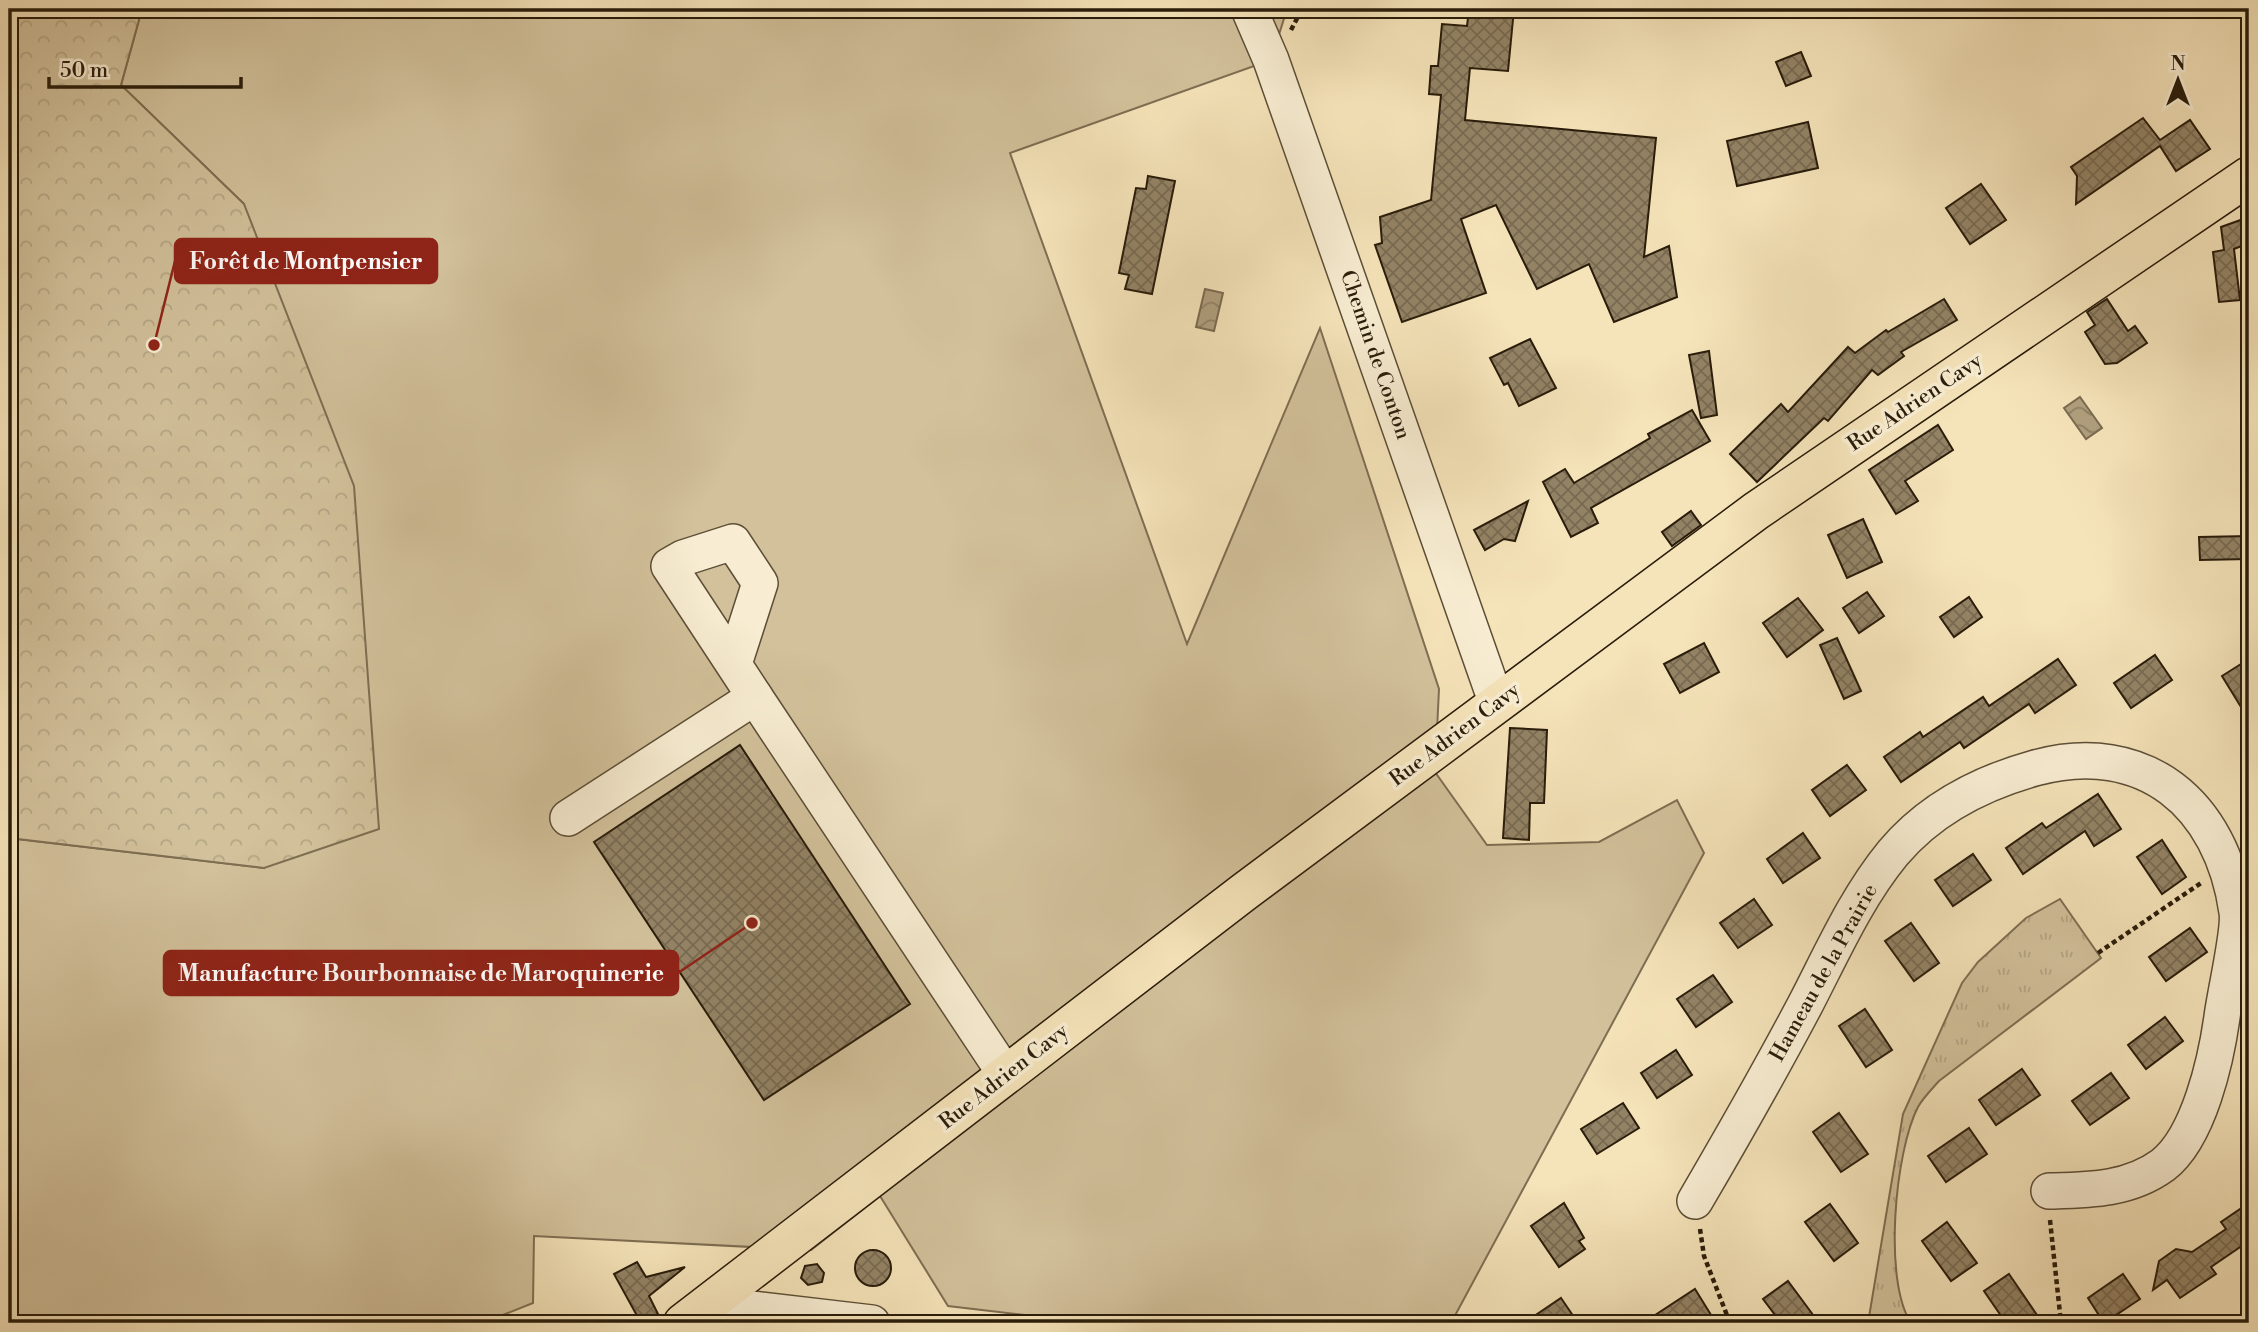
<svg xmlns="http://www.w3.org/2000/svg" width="2258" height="1332" font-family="'Libre Bodoni',serif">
  <defs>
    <pattern id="forest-crowns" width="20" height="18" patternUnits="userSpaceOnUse" patternTransform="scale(1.75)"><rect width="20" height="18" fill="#d2c19b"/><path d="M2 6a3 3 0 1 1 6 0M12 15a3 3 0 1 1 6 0" fill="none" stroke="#b4a584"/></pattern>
    <pattern id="park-tufts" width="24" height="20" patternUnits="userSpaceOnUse" patternTransform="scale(1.75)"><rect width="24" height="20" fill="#d2c19b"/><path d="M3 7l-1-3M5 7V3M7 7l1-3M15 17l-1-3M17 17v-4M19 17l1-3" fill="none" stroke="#b4a584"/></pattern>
    <pattern id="water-waves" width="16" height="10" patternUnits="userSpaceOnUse" patternTransform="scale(1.75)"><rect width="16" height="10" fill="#b09f7e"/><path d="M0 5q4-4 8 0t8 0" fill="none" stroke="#8f8165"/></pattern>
    <pattern id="building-cross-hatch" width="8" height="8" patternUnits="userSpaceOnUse" patternTransform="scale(1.75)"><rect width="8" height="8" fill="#938365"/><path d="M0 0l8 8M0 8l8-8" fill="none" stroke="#786a51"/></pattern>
  </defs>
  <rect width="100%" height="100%" fill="#f5e3b9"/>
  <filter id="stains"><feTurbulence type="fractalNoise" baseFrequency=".00286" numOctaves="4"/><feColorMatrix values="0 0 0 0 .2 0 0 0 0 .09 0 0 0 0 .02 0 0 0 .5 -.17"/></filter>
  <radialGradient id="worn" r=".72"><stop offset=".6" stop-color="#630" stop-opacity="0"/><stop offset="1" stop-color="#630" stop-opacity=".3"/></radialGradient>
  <polygon fill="#d2c19b" stroke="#7e6e52" stroke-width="2" points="142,9 1287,9 1271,60 1010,153 1187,644 1320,328 1439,689 1435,772 1487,845 1599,842 1677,800 1704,853 1451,1323 1092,1323 948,1306 880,1196 811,1250 534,1236 533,1303 483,1323 9,1323 9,838 264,868 244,204 121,85"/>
  <polygon fill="url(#forest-crowns)" stroke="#7e6e52" stroke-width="2" points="9,9 142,9 121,85 244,204 354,486 379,829 264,868 9,838"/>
  <path fill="url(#park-tufts)" stroke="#7e6e52" stroke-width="2" d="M2060,899L2101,958L1939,1081C1932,1089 1923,1098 1918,1107C1895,1151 1883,1281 1911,1323H1868L1903,1114L1962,983L1978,962L2026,918Z"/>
  <g fill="url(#water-waves)" stroke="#7a6b50" stroke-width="2">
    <polygon points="1205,289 1223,293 1214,331 1196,327"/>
    <polygon points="2080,397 2102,428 2086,439 2064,408"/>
  </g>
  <g fill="url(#building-cross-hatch)" stroke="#291c0a" stroke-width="2">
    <polygon points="1469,9 1514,9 1508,71 1470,68 1465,120 1656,138 1644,257 1669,246 1677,297 1614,322 1589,264 1537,289 1496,205 1461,219 1486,293 1402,322 1375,245 1382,243 1380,217 1431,200 1441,95 1429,94 1431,66 1438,66 1442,24 1467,26"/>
    <polygon points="1801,52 1811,76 1786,86 1776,62"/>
    <polygon points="2143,118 2160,140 2190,120 2210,149 2176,171 2160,146 2076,204 2077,176 2071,167"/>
    <polygon points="1808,122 1818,168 1737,186 1727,141"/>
    <polygon points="1148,176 1175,181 1152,294 1125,289 1129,275 1119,273 1136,188 1146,189"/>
    <polygon points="1981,184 2006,220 1970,244 1946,208"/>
    <polygon points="2249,217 2249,243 2234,249 2240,300 2219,302 2213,252 2224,250 2221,227"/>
    <polygon points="1944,299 1957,320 1901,352 1904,356 1878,375 1872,370 1828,421 1824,418 1757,482 1730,454 1781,404 1788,412 1848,347 1855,353 1886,330 1888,332"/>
    <polygon points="2107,299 2128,331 2135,326 2147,343 2117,363 2105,364 2085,332 2095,325 2087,312"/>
    <polygon points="1530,339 1556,388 1519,406 1508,383 1504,385 1490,358"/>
    <polygon points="1709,351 1717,415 1701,418 1689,355"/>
    <polygon points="1692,410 1710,441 1591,508 1598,523 1571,537 1543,482 1565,469 1574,483 1650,438 1648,434"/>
    <polygon points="1938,425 1953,450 1905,481 1918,501 1896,514 1869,470"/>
    <polygon points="1528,501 1515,541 1504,539 1485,550 1474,530"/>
    <polygon points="1691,511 1701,525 1672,546 1662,532"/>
    <polygon points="1863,519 1882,562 1847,578 1828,535"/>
    <polygon points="2249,536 2249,559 2200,560 2199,537"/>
    <polygon points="1867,592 1884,616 1859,633 1843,608"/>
    <polygon points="1969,597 1982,617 1954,637 1940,617"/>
    <polygon points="1798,598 1823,630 1787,657 1763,623"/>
    <polygon points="1837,638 1861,691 1844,699 1820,645"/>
    <polygon points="1704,643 1719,672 1680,693 1664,664"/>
    <polygon points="2155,655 2172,680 2131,708 2114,683"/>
    <polygon points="2058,659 2076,685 2035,713 2029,704 1964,748 1960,742 1901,782 1884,757 1920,732 1923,737 1983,697 1989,706"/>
    <polygon points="2249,659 2249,720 2222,676"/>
    <polygon points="1510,728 1547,730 1544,803 1530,803 1529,840 1503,838"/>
    <polygon points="740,745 910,1004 764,1100 594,842"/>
    <polygon points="1847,765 1866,790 1830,816 1812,790"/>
    <polygon points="2098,794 2121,829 2094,846 2085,831 2023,874 2006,848 2042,823 2046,828"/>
    <polygon points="1803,833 1820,858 1783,883 1767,859"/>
    <polygon points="2162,840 2186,877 2162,894 2137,857"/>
    <polygon points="1973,854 1991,880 1953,906 1935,880"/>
    <polygon points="1754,899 1772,925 1738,948 1720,923"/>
    <polygon points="1911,923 1939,963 1914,981 1885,941"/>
    <polygon points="2190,928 2207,952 2166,981 2149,957"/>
    <polygon points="1713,975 1732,1002 1696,1027 1677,999"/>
    <polygon points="1865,1009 1892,1050 1866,1067 1839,1026"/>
    <polygon points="2165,1017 2183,1041 2146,1069 2128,1045"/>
    <polygon points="1676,1050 1692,1075 1657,1098 1641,1073"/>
    <polygon points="2022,1069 2040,1095 1996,1125 1979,1100"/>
    <polygon points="2111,1073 2129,1098 2090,1125 2072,1101"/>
    <polygon points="1623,1103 1639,1128 1597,1154 1581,1129"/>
    <polygon points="1839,1113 1868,1154 1841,1172 1813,1132"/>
    <polygon points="1969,1128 1987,1154 1946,1182 1928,1156"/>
    <polygon points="1564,1203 1584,1238 1579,1241 1585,1249 1559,1267 1531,1226"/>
    <polygon points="2249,1203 2249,1241 2211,1267 2216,1274 2180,1298 2167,1280 2153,1290 2159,1261 2176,1249 2192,1252 2226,1229 2221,1222"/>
    <polygon points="1830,1204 1858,1243 1834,1261 1805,1222"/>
    <polygon points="1947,1222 1977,1263 1951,1281 1922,1241"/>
    <circle cx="873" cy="1268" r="18"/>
    <polygon points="637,1262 646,1277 685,1267 649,1296 658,1314 641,1323 614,1274"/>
    <polygon points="817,1264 824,1273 822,1282 808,1285 801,1278 805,1266"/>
    <polygon points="2009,1274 2037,1315 2025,1323 2006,1323 1984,1291"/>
    <polygon points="2123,1274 2140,1299 2104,1323 2088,1298"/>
    <polygon points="1788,1281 1819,1323 1781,1323 1763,1299"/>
    <polygon points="1695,1289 1711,1315 1698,1323 1643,1323"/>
    <polygon points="1561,1298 1578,1323 1524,1323"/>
  </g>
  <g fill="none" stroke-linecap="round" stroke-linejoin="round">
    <g stroke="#5c4e36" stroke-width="38">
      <g id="minor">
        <polyline points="1249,9 1271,60 1497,704"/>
        <polyline points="734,664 760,583 733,542 683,558 669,566 755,697 1006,1075"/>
        <polyline points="568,818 755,697"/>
        <path d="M1695,1201C1733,1136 1770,1071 1805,1005C1832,953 1856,898 1893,853C1930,809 1981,783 2035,768C2144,738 2222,804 2237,912C2240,930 2225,993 2222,1017C2216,1060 2199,1137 2163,1165C2129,1190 2089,1190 2049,1191"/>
        <polyline points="709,1304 872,1323"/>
      </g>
    </g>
    <g stroke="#291c0a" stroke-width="41">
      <polyline id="major" points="683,1323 1244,892 1756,511 2249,176"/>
    </g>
    <g stroke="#291c0a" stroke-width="4.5" stroke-dasharray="5 3.5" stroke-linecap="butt">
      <polyline points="1291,30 1302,9"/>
      <polyline points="2098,953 2201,883"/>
      <polyline points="2050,1220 2061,1323"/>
      <polyline points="1700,1229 1704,1256 1730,1323"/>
    </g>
    <use href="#minor" stroke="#f8edd2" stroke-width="35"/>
    <use href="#major" stroke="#f5e3b9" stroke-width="38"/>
  </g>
  <g text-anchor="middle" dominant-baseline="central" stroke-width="7" stroke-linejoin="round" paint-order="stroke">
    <g font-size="21" fill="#291c0a" stroke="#f8edd2">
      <text transform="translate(1375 355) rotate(71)">Chemin de Conton</text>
      <text transform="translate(1915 403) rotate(-34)">Rue Adrien Cavy</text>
      <text transform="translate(1455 735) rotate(-37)">Rue Adrien Cavy</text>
      <text transform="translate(1824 973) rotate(-61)">Hameau de la Prairie</text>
      <text transform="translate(1004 1077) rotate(-38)">Rue Adrien Cavy</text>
    </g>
  </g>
  <path fill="none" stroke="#8f2418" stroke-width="2.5" d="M154 345L175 261M752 923L678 973"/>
  <g fill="#8f2418" stroke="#f8edd2" stroke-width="2.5">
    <circle cx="154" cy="345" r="7"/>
    <circle cx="752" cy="923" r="7"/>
  </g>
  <g fill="#8f2418" stroke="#8f2418" stroke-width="2.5">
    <rect x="175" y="239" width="262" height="44" rx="7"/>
    <rect x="164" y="951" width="514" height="44" rx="7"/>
  </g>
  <g font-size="23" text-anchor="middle" font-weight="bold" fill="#fff">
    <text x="306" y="269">Forêt de Montpensier</text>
    <text x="421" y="981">Manufacture Bourbonnaise de Maroquinerie</text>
  </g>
  <rect width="2258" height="1332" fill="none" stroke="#f5e3b9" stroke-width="35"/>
  <rect x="10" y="10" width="2237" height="1311" fill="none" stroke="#291c0a" stroke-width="3.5"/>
  <rect x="18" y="18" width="2223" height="1297" fill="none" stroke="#291c0a" stroke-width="2"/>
  <g transform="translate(2178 80)" stroke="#f8edd2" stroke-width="5" paint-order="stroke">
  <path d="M0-5L12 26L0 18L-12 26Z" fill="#291c0a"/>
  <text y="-10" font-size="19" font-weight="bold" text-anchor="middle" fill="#291c0a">N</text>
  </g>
  <path d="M49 77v10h192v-10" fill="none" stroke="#291c0a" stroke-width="3.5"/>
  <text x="60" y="77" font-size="21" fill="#291c0a" stroke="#f8edd2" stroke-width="5" paint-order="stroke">50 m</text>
  <rect width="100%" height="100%" filter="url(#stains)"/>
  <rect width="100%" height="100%" fill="url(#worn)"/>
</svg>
